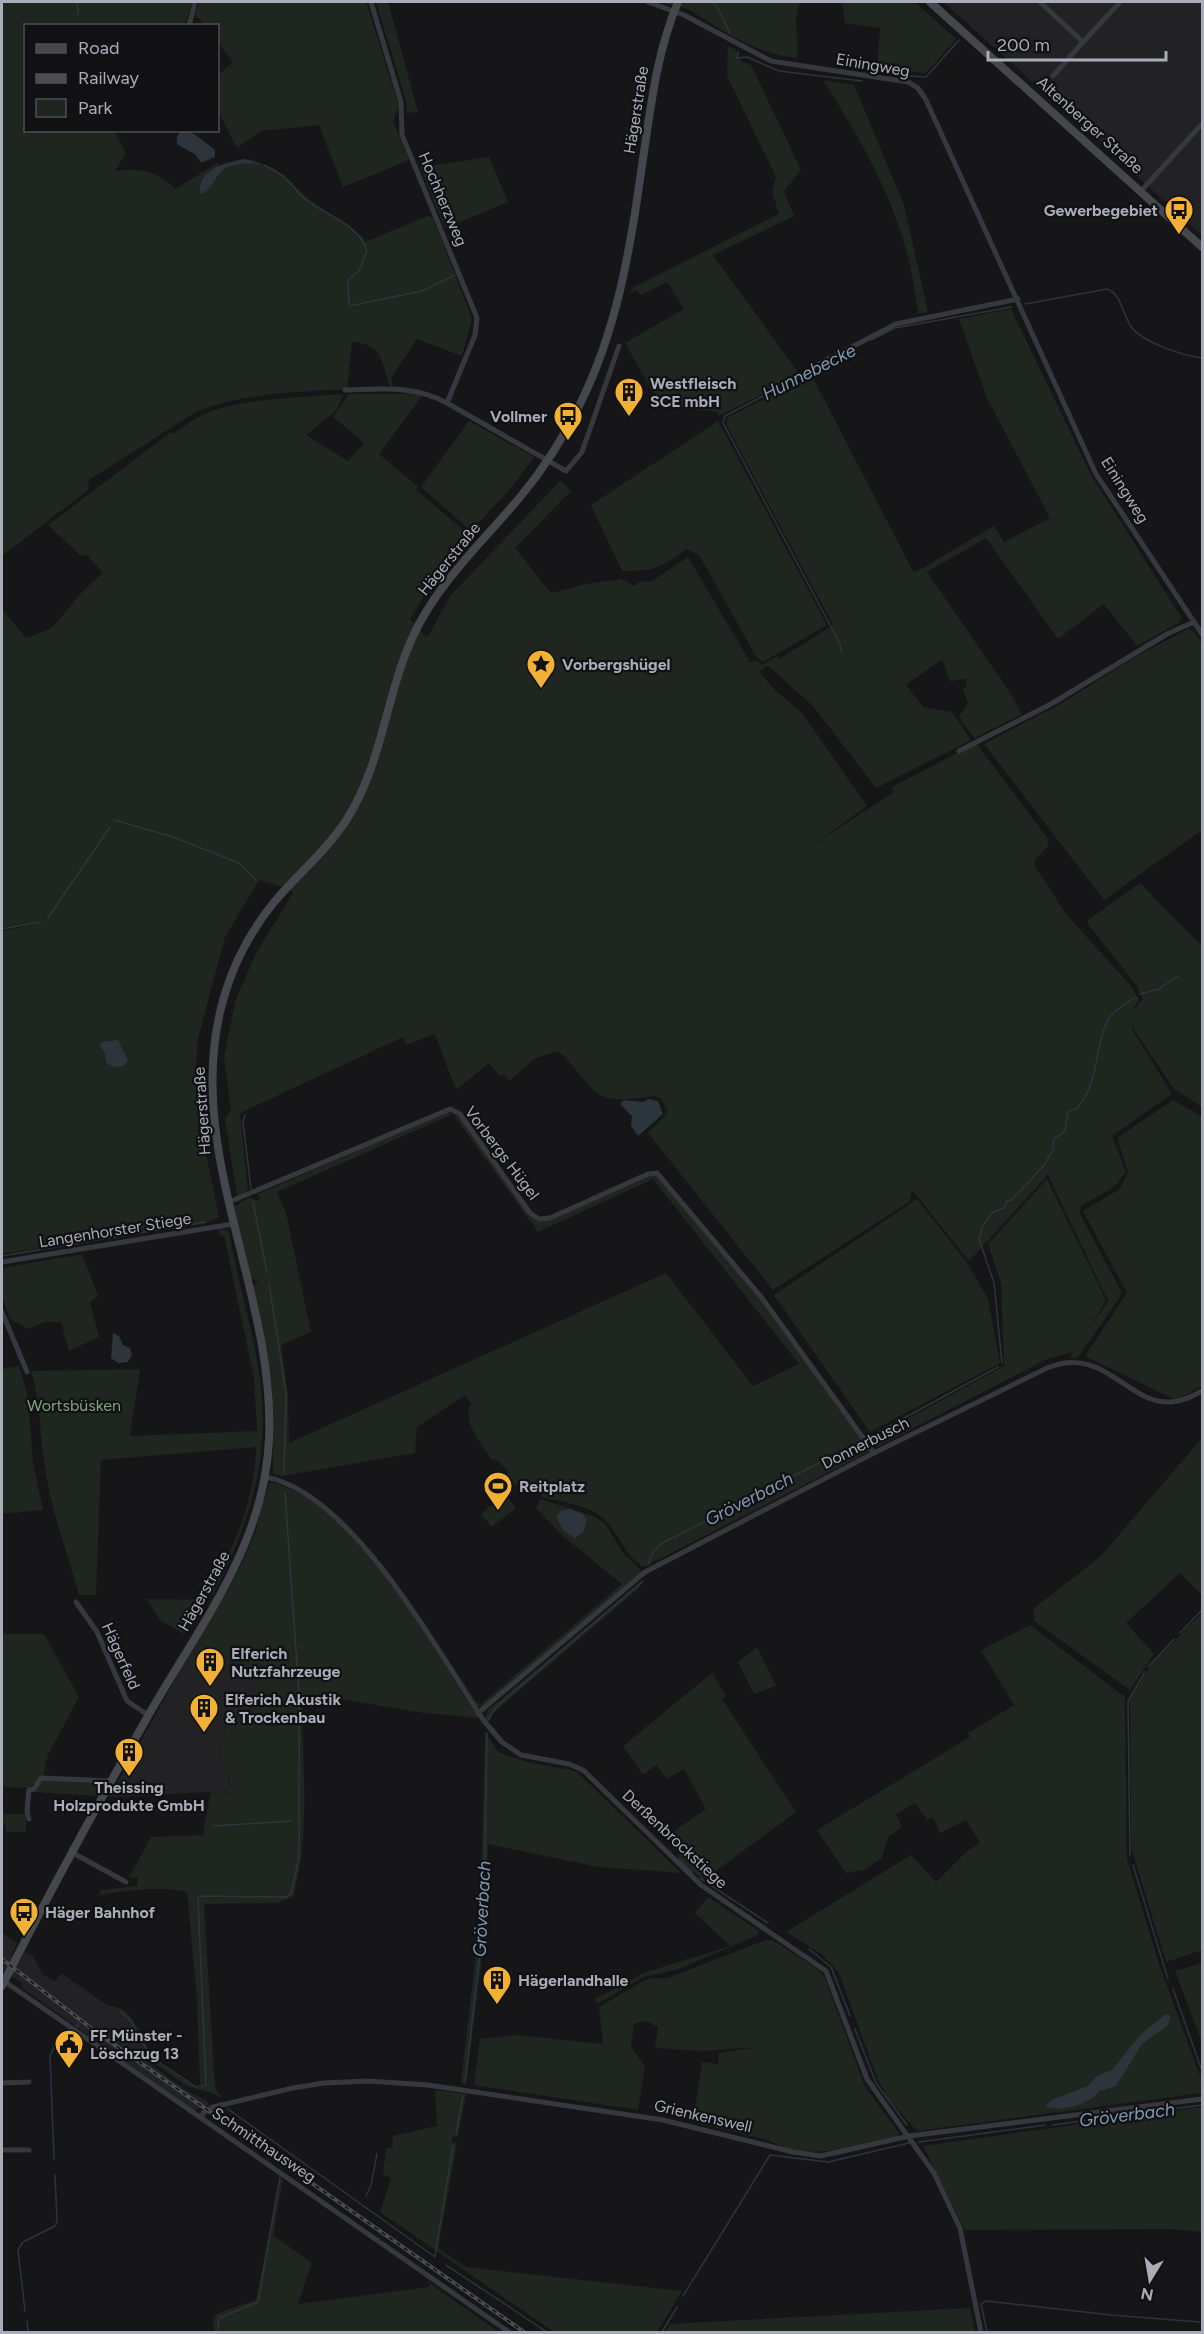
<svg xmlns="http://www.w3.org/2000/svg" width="1204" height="2334" font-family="Figtree,sans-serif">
  <rect width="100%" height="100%" fill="#161618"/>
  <g fill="#222225">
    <polygon points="943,2 1202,2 1202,236 1105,146"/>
    <polygon points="197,1641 253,1672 258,1703 261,1705 245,1711 245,1715 229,1714 218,1759 231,1765 228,1789 221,1796 210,1795 211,1792 109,1797"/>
    <polygon points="2,1932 17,1943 11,1955 20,1961 25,1952 33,1956 43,1975 55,1981 61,1973 127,2019 146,2055 131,2047 135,2052 184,2089 207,2101 209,2105 193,2111 21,1987 23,1983 2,1971"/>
  </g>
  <g fill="#1e261f" fill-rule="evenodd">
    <path d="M2,2H192L187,20L182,25L26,26V130L114,131L126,153L115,171C139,168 157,170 175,189L218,163L221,167L251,159L284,175L306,197L363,237L365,242L428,216L433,218L472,319L462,356L417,339L391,378L393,386L390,387C381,361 383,344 352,342L347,389C296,392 243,393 196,412L89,480L88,490L2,556Z"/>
    <polygon points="199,2 366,2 399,106 393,121 409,160 343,187 319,125 261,131 237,148 218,111 218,75 233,62 218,42 218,26 204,25 195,14"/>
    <polygon points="376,2 388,2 418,112 406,113 407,104"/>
    <path d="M660,2H800L796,20L798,58C756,54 727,33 691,11C682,5 670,6 660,2Z"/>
    <polygon points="842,2 915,2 956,39 926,73 890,70 889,74 877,72 880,28 845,23"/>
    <polygon points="728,46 735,49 741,61 751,65 801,170 784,191 794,216 713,255 800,375 719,416 717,412 685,408 656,398 625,343 684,309 667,282 641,295 636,290 631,293 632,288 779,214 772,191 776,177 727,76"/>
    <path d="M823,80L854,85L904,205L928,312L919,314C914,291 912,268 905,246C888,186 856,132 823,80Z"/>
    <polygon points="489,157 508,202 445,228 420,167"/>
    <path d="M1011,309L1091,475L1181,617L1180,622L1137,646L1104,604L1058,639L986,538L927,572L1009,691L1022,714L974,738L959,717L968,703L963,689L966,687L967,679L950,681L942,659L906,685L923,707L952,712L971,740L876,788L813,706L768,666L759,672L776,691L802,713L867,806L813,845L894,792L892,787L976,743L1049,840L1048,846L1035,860V866L1066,914L1132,987L1139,1000L1131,1013L1143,999L1137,986L1088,924V920L1140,883L1202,946V1107L1174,1089L1134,1030L1129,1017L1133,1031L1172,1094L1112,1136L1126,1172L1114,1187L1081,1206L1080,1214L1121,1291L1120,1297L1077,1359L1070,1358L1073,1352L1047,1359L877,1447L871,1439L1004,1366L1001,1283L988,1244L1047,1179L1106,1300L1089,1329L1108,1301L1048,1175L969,1261L912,1190L910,1201L773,1290L648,1133L668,1112L661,1099L655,1096C636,1098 607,1105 592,1089C580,1077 572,1061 558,1051L534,1059L509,1081L504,1074L500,1076L489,1063L456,1090L435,1034L406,1045L403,1037L240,1113L248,1191L237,1197L225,1118L231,1110L224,1057L235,1002L255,955L293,893L287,888L259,880L225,937L198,1039L196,1068L200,1124L219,1217L204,1224L2,1254V931L42,923L2,929V609L26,638L48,630L57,622L83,591L103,573L88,556L80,555L48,525L171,432L173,434C186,425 199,415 214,410C255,398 302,397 344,394L336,411L306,435L348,461L364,443L333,417L349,394H417L422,396L379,454L418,487L416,490L468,534L444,563L410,619L427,638L451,595L561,480L571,491L515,548L551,593L586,584L622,579L635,586L639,582L652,581L688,557L749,660L746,663L756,660L762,665L779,655L778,660L833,625L726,424L728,417L812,376L914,573L994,526L1004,542L1050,518L986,396L959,319Z"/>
    <polygon points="469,421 534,457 512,487 471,531 421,487"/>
    <path d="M718,421L827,625L763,662L757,658L699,555L687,549C662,567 654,572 622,571L591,505Z"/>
    <polygon points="1188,629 1193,631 1202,643 1202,830 1104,900 984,744 1059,705 1137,656"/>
    <polygon points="1173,1100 1202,1117 1202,1386 1176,1400 1085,1356 1127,1293 1083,1211 1120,1189 1128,1172 1117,1138"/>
    <path d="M446,1112L459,1117L531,1216L537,1221L546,1220L649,1175H657L761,1298L870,1451L644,1567C625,1556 620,1536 606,1521C592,1505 561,1502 541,1497L542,1493L507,1482L508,1470L498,1461L491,1459C482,1444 461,1421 471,1404L465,1395L417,1427L415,1453L283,1476L273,1474L272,1386L253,1286L258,1282L250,1277L234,1207L249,1197L257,1201L260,1199L258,1194ZM453,1114L538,1232L653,1179L799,1364L753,1386L666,1273L289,1443L288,1396L281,1345L311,1332L286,1213L277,1192Z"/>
    <polygon points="917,1199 967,1263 988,1299 1000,1363 870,1432 774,1295"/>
    <path d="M219,1229L227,1230L229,1233C238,1279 251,1324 259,1371C272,1451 251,1524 213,1594L206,1596C233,1548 255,1503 256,1447L101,1460L96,1595H79C67,1551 50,1508 44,1462C39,1431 41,1402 31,1371L140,1369L130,1436L257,1431L254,1378L224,1236L219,1235Z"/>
    <polygon points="82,1254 98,1296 90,1302 99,1337 69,1351 61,1322 44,1322 28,1329 10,1319 2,1296 2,1268"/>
    <polygon points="19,1366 28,1396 33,1463 43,1510 2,1514 2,1369"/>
    <polygon points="1202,1438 1202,1595 1180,1573 1126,1623 1154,1654 1130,1690 1034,1621 1033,1609 1100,1557"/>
    <path d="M272,1482C362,1508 428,1644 479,1718L417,1712L328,1697L295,1696L296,1701H302C302,1765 311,1835 293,1897L277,1903L204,1904L214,2074L216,2090L223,2099L212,2093L187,2086L154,2063L143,2052L127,2019L108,2006C134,2004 140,2040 153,2056C163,2068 182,2078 195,2086L200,2085L197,1999L187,1893C175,1885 113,1891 99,1896L101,1890L137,1886L138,1878L129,1877L151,1837L203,1835L210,1795H224L229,1786L231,1765L218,1759L229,1713L245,1715V1711L261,1705L258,1703L253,1672L198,1641C219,1605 242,1569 256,1530C259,1519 265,1487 272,1482Z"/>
    <polygon points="505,1494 516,1508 492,1527 481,1514"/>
    <polygon points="540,1499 596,1517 606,1525 623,1553 640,1569 640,1573 481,1707 477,1706 406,1596 477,1703 481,1704 622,1584 563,1536 536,1508"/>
    <polygon points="645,1578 640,1587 492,1714 490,1721 485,1719 488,1710"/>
    <polygon points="147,1599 204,1600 184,1634 160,1620"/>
    <polygon points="1202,1613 1202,1950 1166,1962 1131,1847 1130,1699 1153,1662"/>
    <polygon points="1030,1625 1125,1697 1127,1859 1160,1967 1202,2081 1202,2093 917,2131 890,2101 878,2080 839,1973 823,1955 786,1932 911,1855 936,1882 965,1853 980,1843 966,1820 940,1833 933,1817 927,1820 915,1803 896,1814 902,1827 888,1837 882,1858 864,1870 846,1873 817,1830 970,1737 968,1733 1014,1705 981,1650"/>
    <polygon points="2,1634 44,1634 79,1697 48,1755 43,1776 29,1788 2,1787"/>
    <polygon points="757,1647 776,1686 754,1694 738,1662"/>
    <polygon points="712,1673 726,1696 722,1699 796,1812 705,1879 698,1876 677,1856 686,1848 673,1832 706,1809 684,1769 667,1779 656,1765 643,1775 623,1746"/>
    <polygon points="485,1732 498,1752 527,1762 576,1771 681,1873 599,1867 488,1844 487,1919 467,2077 463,2085 461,2082 480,1919"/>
    <polygon points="42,1779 104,1782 97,1796 35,1792"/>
    <polygon points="2,1814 26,1814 26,1832 6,1832 6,1823 2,1828 2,1816 7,1820"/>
    <polygon points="708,1897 759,1931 758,1935 679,1969 644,1977 597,2004 595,1999 643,1973 730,1946 695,1913"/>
    <path d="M766,1940H772L815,1967L824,1976L865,2087L899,2133L896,2137C853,2146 809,2163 768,2140L693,2122L702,2062L718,2064L719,2053L757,2047L703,2051L655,2048L658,2027L646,2021L634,2024L631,2047L645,2066L638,2110L474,2085L480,2039L517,2035L603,2044L599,2007L647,1979L668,1978Z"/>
    <polygon points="1202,1963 1202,2043 1175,1971"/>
    <polygon points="435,2090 466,2094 458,2137 453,2136 451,2142 457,2143 438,2248 466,2267 682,2291 657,2332 554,2332 380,2212 391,2178 383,2174 386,2148 392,2148 393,2136 437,2126"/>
    <polygon points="1202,2107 1202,2232 1170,2229 965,2230 923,2146"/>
    <polygon points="280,2178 283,2180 273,2235 312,2263 298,2304 429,2287 429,2283 499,2332 215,2332 212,2320 218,2313 256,2300"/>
    <polygon points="970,2308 975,2332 665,2332 670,2324"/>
  </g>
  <g fill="#2c353c">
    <path d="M181,131C194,130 204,142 215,150V157L201,163L196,155L177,144V137Z"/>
    <path d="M245,159L265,165C251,163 230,161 219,174C213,182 209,192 200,194C197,170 226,162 245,159Z"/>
    <polygon points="118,1040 128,1061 123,1066 113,1067 106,1062 105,1053 100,1046 102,1042"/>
    <polygon points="649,1099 658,1101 663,1114 638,1136 631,1126 632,1116 620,1104 624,1100 643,1102"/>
    <polygon points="113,1333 119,1336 123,1345 130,1348 132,1355 128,1362 118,1363 111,1358"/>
    <polygon points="571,1509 583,1514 587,1520 583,1532 575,1538 564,1531 556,1517 561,1511"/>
    <path d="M1166,2014L1171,2016L1167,2026L1142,2044L1116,2086L1099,2091C1093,2104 1057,2113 1045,2106L1052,2100L1088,2086L1097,2076L1112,2070L1140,2035Z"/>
  </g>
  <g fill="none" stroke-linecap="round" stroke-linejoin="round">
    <g stroke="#2c353c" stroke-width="1.5">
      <polyline points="77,2 78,14"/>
      <polyline points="711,2 717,6 730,34"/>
      <polyline points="738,52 737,58 747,57 779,71 862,81"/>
      <polyline points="892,75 926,77 959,40"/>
      <path d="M264,165C289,177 287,182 304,198C326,217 356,220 367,251L359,271L348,280L349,306L422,291L455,275"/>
      <path d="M1025,304L1107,289C1122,294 1123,317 1132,328C1144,343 1185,356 1202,358"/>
      <polyline points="871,340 895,328 1012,307"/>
      <polyline points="813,370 725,416 723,423 840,644 841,652"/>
      <polyline points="114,820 173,837 239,863 256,880"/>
      <polyline points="48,918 110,827"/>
      <polyline points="2,929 41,922"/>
      <polyline points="1140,994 1159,989 1178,976"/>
      <polyline points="245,1115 243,1122 251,1189"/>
      <polyline points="253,1202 267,1273"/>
      <polyline points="2,1256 205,1222"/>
      <polyline points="269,1283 286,1393 284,1473"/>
      <path d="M1002,1363L994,1283L979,1239L983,1225L993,1212L1004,1208L1007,1201L1012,1200L1045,1164L1053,1149L1054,1139L1065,1131L1068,1111L1077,1109C1101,1078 1093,1052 1107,1022C1112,1011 1127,1003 1136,997"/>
      <polyline points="871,1436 998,1367"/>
      <polyline points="285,1493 299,1694"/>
      <polyline points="648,1565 653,1552 659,1545 860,1442"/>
      <polyline points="1180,1633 1202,1610"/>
      <polyline points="1148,1667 1174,1639"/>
      <polyline points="488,1720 495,1708 643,1581"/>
      <polyline points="214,1826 292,1821"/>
      <polyline points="1130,1856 1128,1701 1145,1672"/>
      <polyline points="679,1859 692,1872"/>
      <polyline points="1133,1865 1168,1979"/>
      <polyline points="700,1878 768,1923"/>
      <polyline points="809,1949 831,1967 850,2016"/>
      <polyline points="1173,1989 1202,2071"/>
      <polyline points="121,2012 130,2020 151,2057 196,2087"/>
      <polyline points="76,2027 79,2024"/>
      <polyline points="855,2029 876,2083 907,2125"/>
      <polyline points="465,2083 484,1918 487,1733"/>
      <polyline points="201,2087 206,2085 198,1898 202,1896 286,1897 291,1894 299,1857 299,1704"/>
      <polyline points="228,2109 435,2257"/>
      <polyline points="1052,2125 1202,2105"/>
      <polyline points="456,2134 463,2096"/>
      <polyline points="919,2142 1045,2125"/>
      <polyline points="54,2159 50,2056 55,2045 66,2035"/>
      <polyline points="366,2196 371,2185 377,2154"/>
      <polyline points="435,2256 453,2146"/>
      <polyline points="446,2265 547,2332"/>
      <polyline points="683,2296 770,2155 828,2162 909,2143"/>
      <polyline points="25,2311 18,2250 23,2242 55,2226 57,2221 55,2175"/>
      <polyline points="27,2321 28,2332"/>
      <polyline points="218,2332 219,2318 258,2302 280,2177"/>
      <polyline points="662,2332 677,2307"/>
      <polyline points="987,2332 981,2304 986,2301 1111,2315 1200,2322"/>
    </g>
    <g stroke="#37383d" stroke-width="5">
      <polyline points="371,2 401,102 402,135 477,318 475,335 447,403 566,471 582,452 619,346"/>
      <polyline points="648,2 684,15 771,61 908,82 918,88 926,100 1096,474 1202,634"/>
      <polyline points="1040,2 1083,42 1053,76"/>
      <polyline points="189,26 195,2"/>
      <polyline points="1083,42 1120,2"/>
      <polyline points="1141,191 1202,124"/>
      <polyline points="813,367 896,324 1018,299"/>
      <path d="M345,390C381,389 415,385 447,403"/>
      <polyline points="959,751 1051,704 1167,634 1194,622"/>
      <polyline points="229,1202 450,1109 460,1114 530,1213 539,1219 550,1218 648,1174 657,1173 762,1298 874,1453"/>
      <polyline points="2,1262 233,1224"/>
      <polyline points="2,1312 27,1372"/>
      <path d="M265,1477C352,1492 437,1651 484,1721L502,1742L521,1755L569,1764L583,1770L701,1885L826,1971L867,2079L934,2173L960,2228L981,2332"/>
      <polyline points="76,1602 97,1632 127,1701 148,1715"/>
      <path d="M478,1713L645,1572L874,1453L1047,1368C1105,1344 1126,1405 1172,1402C1183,1401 1193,1396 1202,1391"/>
      <polyline points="29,1819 27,1811 29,1790 34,1789 41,1778 112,1781"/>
      <polyline points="73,1853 126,1882"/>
      <polyline points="4,1981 509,2332"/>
      <polyline points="2,2083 29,2082"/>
      <polyline points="202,2118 203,2113 213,2107 293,2088 324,2083 368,2081 428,2085 663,2120 793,2152 821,2156 909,2136 1202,2099"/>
      <polyline points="2,2150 29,2150"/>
    </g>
    <g stroke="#45474d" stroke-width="8">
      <polyline points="930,2 1202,247"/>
      <path d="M2,1986C48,1895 97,1805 148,1716C198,1628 265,1545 269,1439C276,1290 180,1147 224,997C234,962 252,929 275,901C299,873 327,850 347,819C385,759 386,686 419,624C445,576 486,538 521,496C544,468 564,437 580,404C616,332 630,252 641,172C650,115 655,56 678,2"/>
    </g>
    <g stroke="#4a4c52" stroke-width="4">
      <polyline id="rail" points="2,1959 92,2029 524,2332"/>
    </g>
    <use href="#rail" stroke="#111113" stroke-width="1.5" stroke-dasharray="4.5" stroke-linecap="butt"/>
  </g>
  <defs>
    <g id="bus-pin" transform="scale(1.5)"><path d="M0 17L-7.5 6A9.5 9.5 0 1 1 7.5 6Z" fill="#f2b134" stroke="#111113"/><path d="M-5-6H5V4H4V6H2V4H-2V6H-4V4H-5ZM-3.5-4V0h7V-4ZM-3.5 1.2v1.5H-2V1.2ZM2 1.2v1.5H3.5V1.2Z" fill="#111"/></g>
    <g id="building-pin" transform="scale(1.5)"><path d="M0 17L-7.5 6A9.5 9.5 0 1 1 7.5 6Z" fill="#f2b134" stroke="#111113"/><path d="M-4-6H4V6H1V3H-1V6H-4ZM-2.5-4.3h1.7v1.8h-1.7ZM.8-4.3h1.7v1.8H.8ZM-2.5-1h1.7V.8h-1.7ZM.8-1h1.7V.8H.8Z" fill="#111"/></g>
    <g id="sight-pin" transform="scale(1.5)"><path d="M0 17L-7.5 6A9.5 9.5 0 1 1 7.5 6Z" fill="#f2b134" stroke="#111113"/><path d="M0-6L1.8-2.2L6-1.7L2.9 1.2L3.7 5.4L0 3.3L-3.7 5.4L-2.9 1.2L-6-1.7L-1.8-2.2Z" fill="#111"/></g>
    <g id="stadium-pin" transform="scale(1.5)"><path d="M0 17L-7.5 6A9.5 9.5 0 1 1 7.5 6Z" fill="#f2b134" stroke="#111113"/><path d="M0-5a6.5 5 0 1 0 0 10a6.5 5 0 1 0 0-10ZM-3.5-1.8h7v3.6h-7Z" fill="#111"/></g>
    <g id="civic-pin" transform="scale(1.5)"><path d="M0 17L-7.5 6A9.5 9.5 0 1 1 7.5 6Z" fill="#f2b134" stroke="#111113"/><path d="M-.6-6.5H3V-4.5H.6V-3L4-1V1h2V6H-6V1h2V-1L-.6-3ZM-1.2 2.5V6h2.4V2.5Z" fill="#111"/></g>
  </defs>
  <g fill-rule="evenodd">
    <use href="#bus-pin" x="1179" y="210"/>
    <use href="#building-pin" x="629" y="392"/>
    <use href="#bus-pin" x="568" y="416"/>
    <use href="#sight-pin" x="541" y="664"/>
    <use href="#stadium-pin" x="498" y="1486"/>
    <use href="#building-pin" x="210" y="1662"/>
    <use href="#building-pin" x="204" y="1708"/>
    <use href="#building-pin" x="129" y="1752"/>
    <use href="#bus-pin" x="24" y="1912"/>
    <use href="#building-pin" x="497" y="1980"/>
    <use href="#civic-pin" x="69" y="2044"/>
  </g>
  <g text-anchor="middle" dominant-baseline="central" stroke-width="4.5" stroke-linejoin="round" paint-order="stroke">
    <g font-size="16" fill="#a8adb8" stroke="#111113">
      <text transform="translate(873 65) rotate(10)">Einingweg</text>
      <text transform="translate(636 110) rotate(-81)">Hägerstraße</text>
      <text transform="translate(1090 125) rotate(42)">Altenberger Straße</text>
      <text transform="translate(443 199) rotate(67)">Hochherzweg</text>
      <text transform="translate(1125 490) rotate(58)">Einingweg</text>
      <text transform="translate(449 559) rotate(-51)">Hägerstraße</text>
      <text transform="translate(202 1111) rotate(-94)">Hägerstraße</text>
      <text transform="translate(502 1153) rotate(53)">Vorbergs Hügel</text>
      <text transform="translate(115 1230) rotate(-9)">Langenhorster Stiege</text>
      <text transform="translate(865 1443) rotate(-27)">Donnerbusch</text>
      <text transform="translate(204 1591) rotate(-61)">Hägerstraße</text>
      <text transform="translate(121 1656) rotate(66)">Hägerfeld</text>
      <text transform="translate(675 1839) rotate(43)">Derßenbrockstiege</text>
      <text transform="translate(703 2116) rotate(13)">Grienkenswell</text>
      <text transform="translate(264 2145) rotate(34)">Schmitthausweg</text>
    </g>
    <g font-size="16" font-weight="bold" fill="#a8adb8" stroke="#111113" text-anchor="start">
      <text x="1158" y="210" text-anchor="end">Gewerbegebiet</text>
      <text x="650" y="383">Westfleisch<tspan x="650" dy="18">SCE mbH</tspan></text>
      <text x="547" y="416" text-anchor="end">Vollmer</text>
      <text x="562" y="664">Vorbergshügel</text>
      <text x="519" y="1486">Reitplatz</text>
      <text x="231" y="1653">Elferich<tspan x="231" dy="18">Nutzfahrzeuge</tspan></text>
      <text x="225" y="1699">Elferich Akustik<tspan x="225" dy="18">&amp; Trockenbau</tspan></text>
      <text x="129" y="1787" text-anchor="middle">Theissing<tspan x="129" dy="18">Holzprodukte GmbH</tspan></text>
      <text x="45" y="1912">Häger Bahnhof</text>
      <text x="518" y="1980">Hägerlandhalle</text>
      <text x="90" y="2035">FF Münster -<tspan x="90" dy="18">Löschzug 13</tspan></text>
    </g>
    <g font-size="16" fill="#7fa381" stroke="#111113">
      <text x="74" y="1405">Wortsbüsken</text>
    </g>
    <g font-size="18" font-style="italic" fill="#7f9bb3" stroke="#111113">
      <text transform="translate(809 372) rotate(-27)">Hunnebecke</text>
      <text transform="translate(749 1499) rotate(-27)">Gröverbach</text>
      <text transform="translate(482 1909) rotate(-87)">Gröverbach</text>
      <text transform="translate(1127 2115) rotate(-7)">Gröverbach</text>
    </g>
  </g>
  <rect width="1204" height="2334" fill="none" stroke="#a8adb8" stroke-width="6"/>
  <rect x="24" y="24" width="195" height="108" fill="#111113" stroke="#4d4f55" stroke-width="1.5"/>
  <rect x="36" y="44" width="30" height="9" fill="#45474d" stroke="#4d4f55" stroke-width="1.5"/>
  <text x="78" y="54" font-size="18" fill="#a8adb8">Road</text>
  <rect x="36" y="74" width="30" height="9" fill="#4a4c52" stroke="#4d4f55" stroke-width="1.5"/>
  <text x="78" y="84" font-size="18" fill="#a8adb8">Railway</text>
  <rect x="36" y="99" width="30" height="18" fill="#1e261f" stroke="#4d4f55" stroke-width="1.5"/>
  <text x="78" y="114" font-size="18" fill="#a8adb8">Park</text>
  <g transform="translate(1150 2280) rotate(191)" stroke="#111113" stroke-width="4.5" paint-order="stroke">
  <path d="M0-4.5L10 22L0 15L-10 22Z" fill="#a8adb8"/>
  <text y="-9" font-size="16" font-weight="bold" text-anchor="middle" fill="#a8adb8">N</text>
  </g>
  <path d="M988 51v9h178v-9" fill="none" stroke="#a8adb8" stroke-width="3"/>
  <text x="997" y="51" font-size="18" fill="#a8adb8" stroke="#111113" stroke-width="4.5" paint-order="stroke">200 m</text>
</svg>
